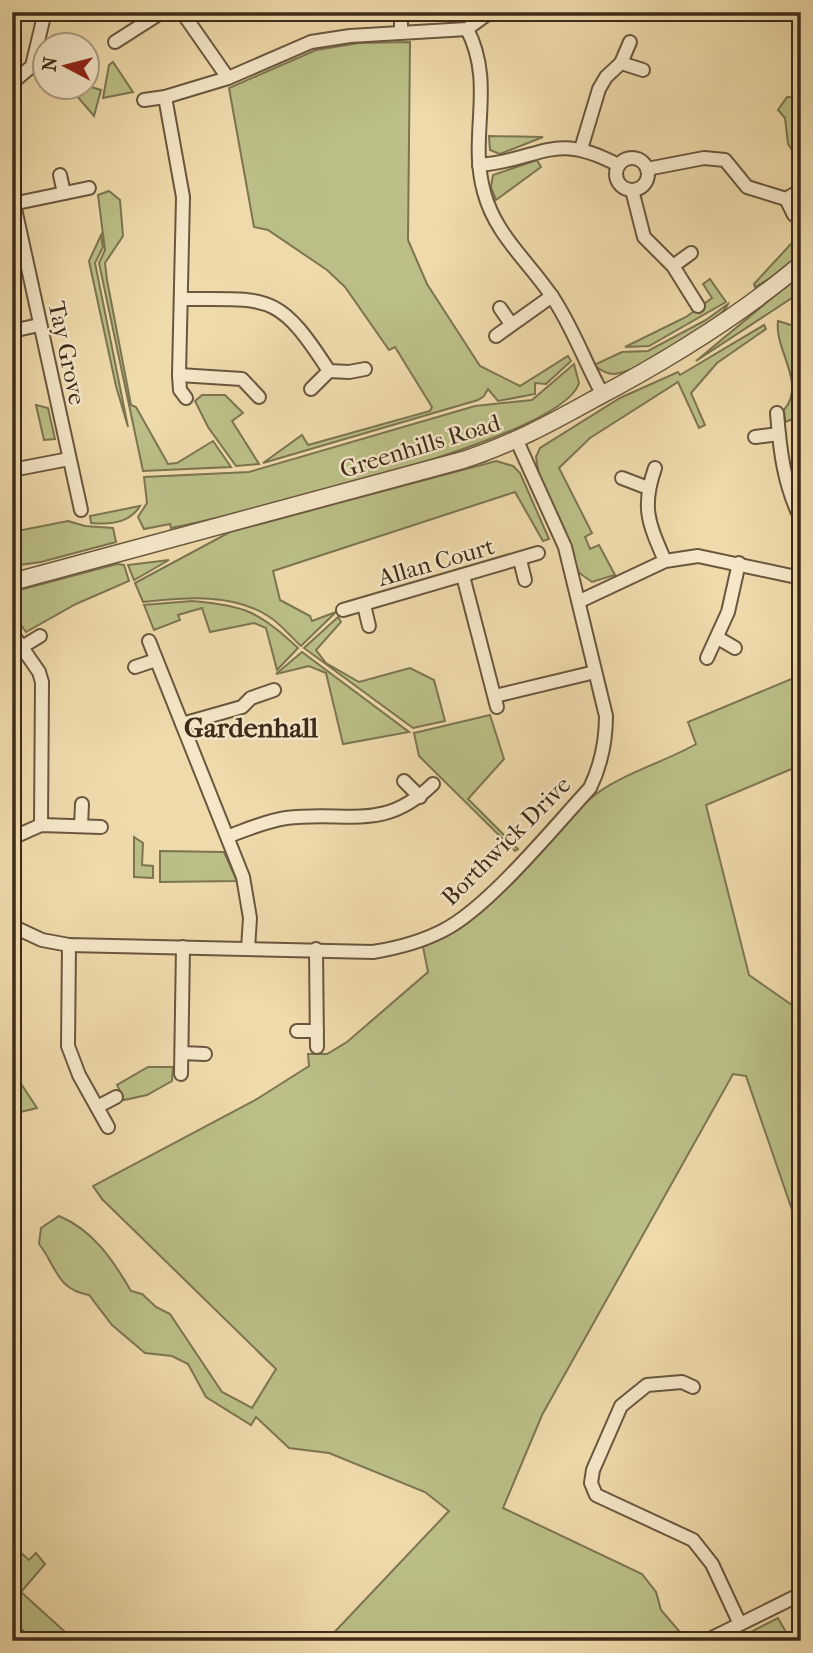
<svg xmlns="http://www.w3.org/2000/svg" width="813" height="1653" font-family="'IM FELL French Canon',serif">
  <rect width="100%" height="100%" fill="#efdaab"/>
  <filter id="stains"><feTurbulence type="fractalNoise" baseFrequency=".00286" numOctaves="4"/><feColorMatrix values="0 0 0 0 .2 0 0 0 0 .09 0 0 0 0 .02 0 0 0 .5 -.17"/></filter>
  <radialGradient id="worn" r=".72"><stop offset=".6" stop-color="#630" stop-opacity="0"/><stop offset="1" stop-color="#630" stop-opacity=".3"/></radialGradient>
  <g fill="#bbbf87" stroke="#7c7550" stroke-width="2">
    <polygon points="410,42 408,240 427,284 480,366 520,386 568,356 571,361 546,384 535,383 535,394 498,401 488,389 484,396 478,400 263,463 302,435 308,445 430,411 432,407 395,347 389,350 345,287 327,270 268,230 254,227 229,88 316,50 359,43"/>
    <polygon points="113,62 133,92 103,98 109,65"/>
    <polygon points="88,86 101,90 94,116 70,88"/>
    <polygon points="787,97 801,98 801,164 788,144 785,118 778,110"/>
    <polygon points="489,136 543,137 500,154 490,150"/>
    <polygon points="537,160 541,167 496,200 491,187 493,175"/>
    <polygon points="109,191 120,200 123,236 105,263 107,280 131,405 136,407 168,464 177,463 213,441 231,467 143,471 99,263 105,250 98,195"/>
    <polygon points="801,233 801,256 781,272 755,287 754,284"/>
    <polygon points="101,235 103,247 95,263 128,427 116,386 89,261"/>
    <polygon points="801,274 801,292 696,361"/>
    <polygon points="710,279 726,302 649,346 625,347 686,317 712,298 703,284"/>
    <path d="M728,304C722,322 636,373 614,374C606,374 600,370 594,365L622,352L648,351L706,320Z"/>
    <path d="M778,321L801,328V416L785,422L784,410C807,383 774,350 778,321Z"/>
    <polygon points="764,325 766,329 717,363 691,393 705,425 699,428 678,382 590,438 559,468 592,533 585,537 590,549 599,545 615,575 592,582 578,572 563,526 539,476 536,457 540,448 620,398 678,372 680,375"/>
    <path d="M574,364L579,383C563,439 235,515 171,528L170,524L144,529L138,517L147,503L144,477L249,472L475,406L532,400Z"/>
    <polygon points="202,395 225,395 243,413 232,421 259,464 236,466 208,427 195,401"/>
    <polygon points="36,405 48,408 55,439 44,440"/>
    <path d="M496,461L513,466L520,473L549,539L543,541L515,492L273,571L280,600L310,616L312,621L336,612L301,646C290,636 280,623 268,616C231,592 183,598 143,602L135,583L230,532Z"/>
    <path d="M140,506C130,523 110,525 91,523L90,516Z"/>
    <polygon points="68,521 85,526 113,528 116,542 41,562 12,566 12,532"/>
    <polygon points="169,560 134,580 128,565"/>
    <polygon points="117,564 124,565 129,581 76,604 26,632 17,620 12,622 12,592"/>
    <path d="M192,601C245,606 259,611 298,648L277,670L266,628L254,623L210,632L202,608L178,615L180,620L154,630L144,605Z"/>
    <polygon points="338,617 341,622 316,650 326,663 359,682 410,668 434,680 445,721 413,728 304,648"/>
    <polygon points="302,652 409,732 343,744 326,673 309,666 276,674"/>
    <path d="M801,675V765L706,805L749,975L799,1010L793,1052L801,1064V1236L746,1076L733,1074L542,1415L503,1508L642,1574L656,1592L661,1610L680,1632L674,1641H326L449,1511L425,1492L329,1453L289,1448L256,1417L251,1425L206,1397L188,1364L172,1356L145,1353L112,1325L89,1295C56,1289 57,1267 39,1244L41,1228L59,1216C93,1230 113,1260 131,1291L142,1294L156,1307L170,1314L222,1392L252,1408L276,1369L102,1199L93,1186L257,1099L309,1066L308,1054H327L347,1042L428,972L423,947C495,916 532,845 591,798C620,774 663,763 696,744L688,722Z"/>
    <polygon points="490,715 504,759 468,799 518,849 515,851 419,756 414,733"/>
    <polygon points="134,837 143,843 142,865 153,866 153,878 134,877"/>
    <polygon points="160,851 224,852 237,881 160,882"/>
    <polygon points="148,1067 173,1067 172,1081 147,1095 124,1100 117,1085"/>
    <polygon points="12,1070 37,1108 12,1114"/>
    <polygon points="12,1545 29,1560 36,1553 45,1564 21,1592 75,1641 35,1641 12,1621"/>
    <polygon points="778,1618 791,1641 733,1641"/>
  </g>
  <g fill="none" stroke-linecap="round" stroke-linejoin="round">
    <g stroke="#6a573e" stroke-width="16">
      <g id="minor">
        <polyline points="182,12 228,78"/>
        <polyline points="401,12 401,32"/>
        <path d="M467,29C496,85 468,135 484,192C495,234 527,260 551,295C572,325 585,363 603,395"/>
        <polyline points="115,42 162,12"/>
        <polyline points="621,63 643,70"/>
        <polyline points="12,83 32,66 45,12"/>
        <polyline points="165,97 183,197 179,375 180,390 186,398"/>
        <polyline points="144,100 165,97 228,78 311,42 350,36 467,29 490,12"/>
        <polyline points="581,149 599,89 606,77 621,63 630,42"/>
        <circle cx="632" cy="174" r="16"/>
        <path d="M479,165C542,160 552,130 618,165"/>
        <polyline points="647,169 704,158 725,160 747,187 786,199 801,190"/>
        <polyline points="60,175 64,193"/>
        <polyline points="632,190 644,237 673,266 698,306"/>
        <polyline points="786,199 794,215"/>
        <polyline points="12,204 89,188"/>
        <polyline points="14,204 81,510"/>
        <polyline points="673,266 691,253"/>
        <path d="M181,299C270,299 278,292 329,371L349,372L365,369"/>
        <polyline points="500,308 511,324"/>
        <polyline points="12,331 39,325"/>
        <polyline points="496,336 552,296"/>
        <polyline points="179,375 242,379 259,397"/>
        <polyline points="311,389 329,371"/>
        <path d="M777,413C780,451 784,485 801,519"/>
        <polyline points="755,437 779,434"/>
        <path d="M655,468C641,508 649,524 665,561"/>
        <polyline points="12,470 69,459"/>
        <polyline points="622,478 648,488"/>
        <polyline points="520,560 525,580"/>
        <polyline points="463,576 497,707"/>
        <polyline points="580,601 665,561 698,556 801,578"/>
        <polyline points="364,605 369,626"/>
        <polyline points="343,610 538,553"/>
        <polyline points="12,633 39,672 42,682 41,825"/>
        <polyline points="718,638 735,648"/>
        <polyline points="149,641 243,877 250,918 248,949"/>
        <polyline points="22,647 40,636"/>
        <polyline points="707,658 728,612 739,563"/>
        <polyline points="135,667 156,660"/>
        <polyline points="495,696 595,672"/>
        <polyline points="182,724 242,707 251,698 274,690"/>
        <polyline points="404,781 420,797"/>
        <polyline points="81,826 82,804"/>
        <path d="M229,836C248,829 266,821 286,818C348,810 382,833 433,784"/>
        <polyline points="12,838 41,825 101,827"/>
        <path d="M12,926L42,940L69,945L373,952C398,948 421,942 444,930C489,907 554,827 590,788C601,765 606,742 606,716L565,547L517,441"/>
        <polyline points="69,945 68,1046 79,1075 108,1127"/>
        <polyline points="316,949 317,1047"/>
        <polyline points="297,1031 317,1031"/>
        <polyline points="182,1053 205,1054"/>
        <polyline points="181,1074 183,947"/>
        <polyline points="97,1107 116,1097"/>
        <polyline points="693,1387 682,1382 647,1385 621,1406 593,1470 591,1483 596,1495 693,1540 712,1564 739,1622"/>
        <polyline points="706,1641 801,1594"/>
      </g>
    </g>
    <g stroke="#6a573e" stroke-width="19">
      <path id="tertiary" d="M12,582L463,460C510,445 551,423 594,399C668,360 737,318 801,264"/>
    </g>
    <use href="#minor" stroke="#f5e7c8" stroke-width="12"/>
    <use href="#tertiary" stroke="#f5e7c8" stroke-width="16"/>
  </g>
  <g text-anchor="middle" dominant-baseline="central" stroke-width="5" stroke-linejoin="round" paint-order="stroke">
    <g font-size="24" fill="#3e2b1a" stroke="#f5e7c8">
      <text transform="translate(67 353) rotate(78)">Tay Grove</text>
      <text transform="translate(420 446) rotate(-17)">Greenhills Road</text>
      <text transform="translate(436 562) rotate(-16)">Allan Court</text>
      <text transform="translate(506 841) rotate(-45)">Borthwick Drive</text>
    </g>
    <g font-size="28" font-weight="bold" fill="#3e2b1a" stroke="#f5e7c8">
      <text x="251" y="727">Gardenhall</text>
    </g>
  </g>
  <rect width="813" height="1653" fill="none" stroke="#efdaab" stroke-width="42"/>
  <rect x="14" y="14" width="785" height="1625" fill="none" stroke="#3e2b1a" stroke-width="3.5"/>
  <rect x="21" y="21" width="771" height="1611" fill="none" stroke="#3e2b1a" stroke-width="2"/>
  <g transform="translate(66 66) rotate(277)"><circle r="33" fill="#f5e7c8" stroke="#ac9c82" stroke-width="2"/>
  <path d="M0-5L12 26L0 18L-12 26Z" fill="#8f2418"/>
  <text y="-10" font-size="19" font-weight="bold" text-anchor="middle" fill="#3e2b1a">N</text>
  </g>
  <rect width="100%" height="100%" filter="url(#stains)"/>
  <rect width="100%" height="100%" fill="url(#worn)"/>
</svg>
